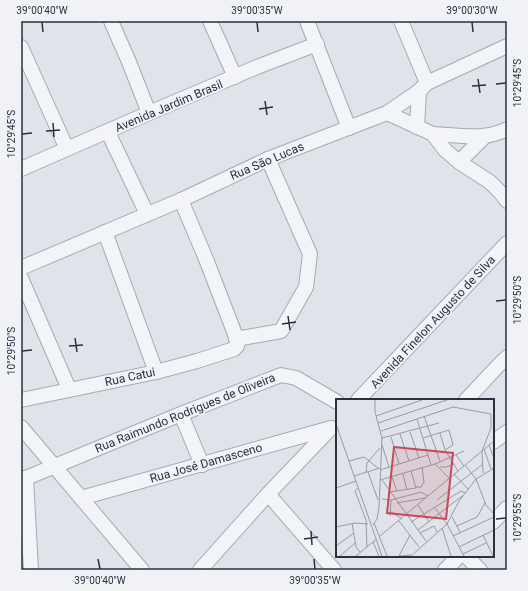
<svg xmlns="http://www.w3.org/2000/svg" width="528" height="591" font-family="Roboto,sans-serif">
  <rect width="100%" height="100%" fill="#e0e3e9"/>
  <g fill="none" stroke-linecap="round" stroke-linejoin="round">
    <g stroke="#a5aab3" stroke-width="16">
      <g id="minor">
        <polyline points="111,21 129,62 149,113"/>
        <polyline points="210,21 235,77"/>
        <polyline points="307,21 349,128"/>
        <polyline points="401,21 427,83"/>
        <polyline points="21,47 67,149"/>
        <polyline points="387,113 433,134 445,150 459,162 490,182 501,193 507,201"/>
        <polyline points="417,127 419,91"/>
        <polyline points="108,132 147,214"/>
        <path d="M433,134C456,135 486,141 507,129"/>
        <polyline points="459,162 484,137"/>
        <polyline points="21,169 149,113 257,67 317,44"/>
        <polyline points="105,232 156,372"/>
        <polyline points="21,268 181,200 268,159 387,113 419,91 427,83 507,46"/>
        <polyline points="21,278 69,389"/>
        <polyline points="236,339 281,331 306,287 310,254 268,159"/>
        <polyline points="21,400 156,372 197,361 234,349 237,346 238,342 206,259 181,200"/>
        <polyline points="358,400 507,243"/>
        <path d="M466,400C480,386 492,371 507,357"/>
        <polyline points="181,414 202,465"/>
        <polyline points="21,427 142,570"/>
        <polyline points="493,442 507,432"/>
        <polyline points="21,478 26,478 181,414 281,375 296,378 337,402"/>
        <polyline points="26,478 31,570"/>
        <polyline points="268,494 334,570"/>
        <polyline points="81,498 331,428"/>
        <polyline points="493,522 507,508"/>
        <polyline points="466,556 480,570"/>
        <polyline points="200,570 268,494 331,428"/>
        <polyline points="445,570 459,556"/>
      </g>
    </g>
    <use href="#minor" stroke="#f3f4f7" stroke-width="14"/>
  </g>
  <path fill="none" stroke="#293040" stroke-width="1.5" d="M42,22L43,32M257,22L258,32M472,22L473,32M478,79L480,93M496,84L506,83M472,86L486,85M265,101L267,115M259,109L273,107M53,123L54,137M46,131L60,130M22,134L32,133M496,301L506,300M288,316L290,330M282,324L296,322M75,338L77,352M69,346L83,345M22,351L32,350M496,519L506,518M311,531L312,545M304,539L318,537M98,559L100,569M314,559L315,569"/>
  <g text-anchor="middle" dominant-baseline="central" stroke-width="4" stroke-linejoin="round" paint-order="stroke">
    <g font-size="12" fill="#293040" stroke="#f0f2f6">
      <text transform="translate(169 106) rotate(-23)">Avenida Jardim Brasil</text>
      <text transform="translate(267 161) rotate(-23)">Rua São Lucas</text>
      <text transform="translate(433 322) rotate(-47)">Avenida Finelon Augusto de Silva</text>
      <text transform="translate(130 377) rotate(-12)">Rua Catui</text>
      <text transform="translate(185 413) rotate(-22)">Rua Raimundo Rodrigues de Oliveira</text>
      <text transform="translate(206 463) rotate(-16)">Rua José Damasceno</text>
    </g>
  </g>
  <g transform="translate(336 399)">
    <rect width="158" height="158" fill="#e0e3e9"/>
    <path fill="none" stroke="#979ba5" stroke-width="1" d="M40,17L86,1M88,17L104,62M81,20L95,66M42,24L111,1M0,25L46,157M45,32L117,8L155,15M74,33L83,59M104,34L109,51L122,72M64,35L73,62M55,38L63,65M46,39L103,24M87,39L113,31L117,46L109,51M46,46L53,68M153,46L158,59M148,50L155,70M120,56L128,67M13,62L28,58L43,70M99,65L113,79M129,66L140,80L150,106L158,115M104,68H111L118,65M44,71L92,56M30,73L31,64L44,49M32,73L42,101M147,74L146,52L155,29V15M67,75L71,91M118,75L132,90M18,77L44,69M56,78L61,92M44,81L99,65L128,52M46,81L90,142M80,88H85L88,83L86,68M0,89L20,82M22,89L19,92L30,121L31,148M53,93L80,89L75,72M46,100L55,101L85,93L92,97M101,101L147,65M61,104L89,99M82,106L93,123M98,108L111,125L128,157M54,112L66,120M54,117L55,101M116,118L124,133M63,122L83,148M75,123L125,92L129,94M16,124L20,148L24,153M38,124L51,157M37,126L41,120L43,109L46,39L39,13V1M121,127L141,118L149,104M0,128L19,124L32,125M106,129L115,157M82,131L126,97M84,134L98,127L101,133M147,136L157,157M44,137L158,42M117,137L158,118M40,141L37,143L43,157M0,147L18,134M123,148L158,131M127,155L150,144M4,157L19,144M20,157L37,143M63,157L74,136M63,157L75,156M75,157L111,125L123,102L140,80L158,69"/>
    <path fill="#ca4956" fill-opacity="0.15" stroke="#ca4956" stroke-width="2" d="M58,48L117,54L110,120L51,114Z"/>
    <rect width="158" height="158" fill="none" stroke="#293040" stroke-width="2"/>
  </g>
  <rect width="528" height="591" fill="none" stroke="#f0f2f6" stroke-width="44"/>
  <rect x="22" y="22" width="484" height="547" fill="none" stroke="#293040" stroke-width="1.5"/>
  <g font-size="10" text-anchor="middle" fill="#293040">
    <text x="42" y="14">39°00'40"W</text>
    <text x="257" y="14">39°00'35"W</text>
    <text x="472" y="14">39°00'30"W</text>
    <text transform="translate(517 83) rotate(-90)" y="4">10°29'45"S</text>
    <text transform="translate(11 134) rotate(-90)" y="4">10°29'45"S</text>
    <text transform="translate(517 300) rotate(-90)" y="4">10°29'50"S</text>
    <text transform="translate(11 351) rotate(-90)" y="4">10°29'50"S</text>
    <text transform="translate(517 518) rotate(-90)" y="4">10°29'55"S</text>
    <text x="100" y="584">39°00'40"W</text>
    <text x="315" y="584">39°00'35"W</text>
  </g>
</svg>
